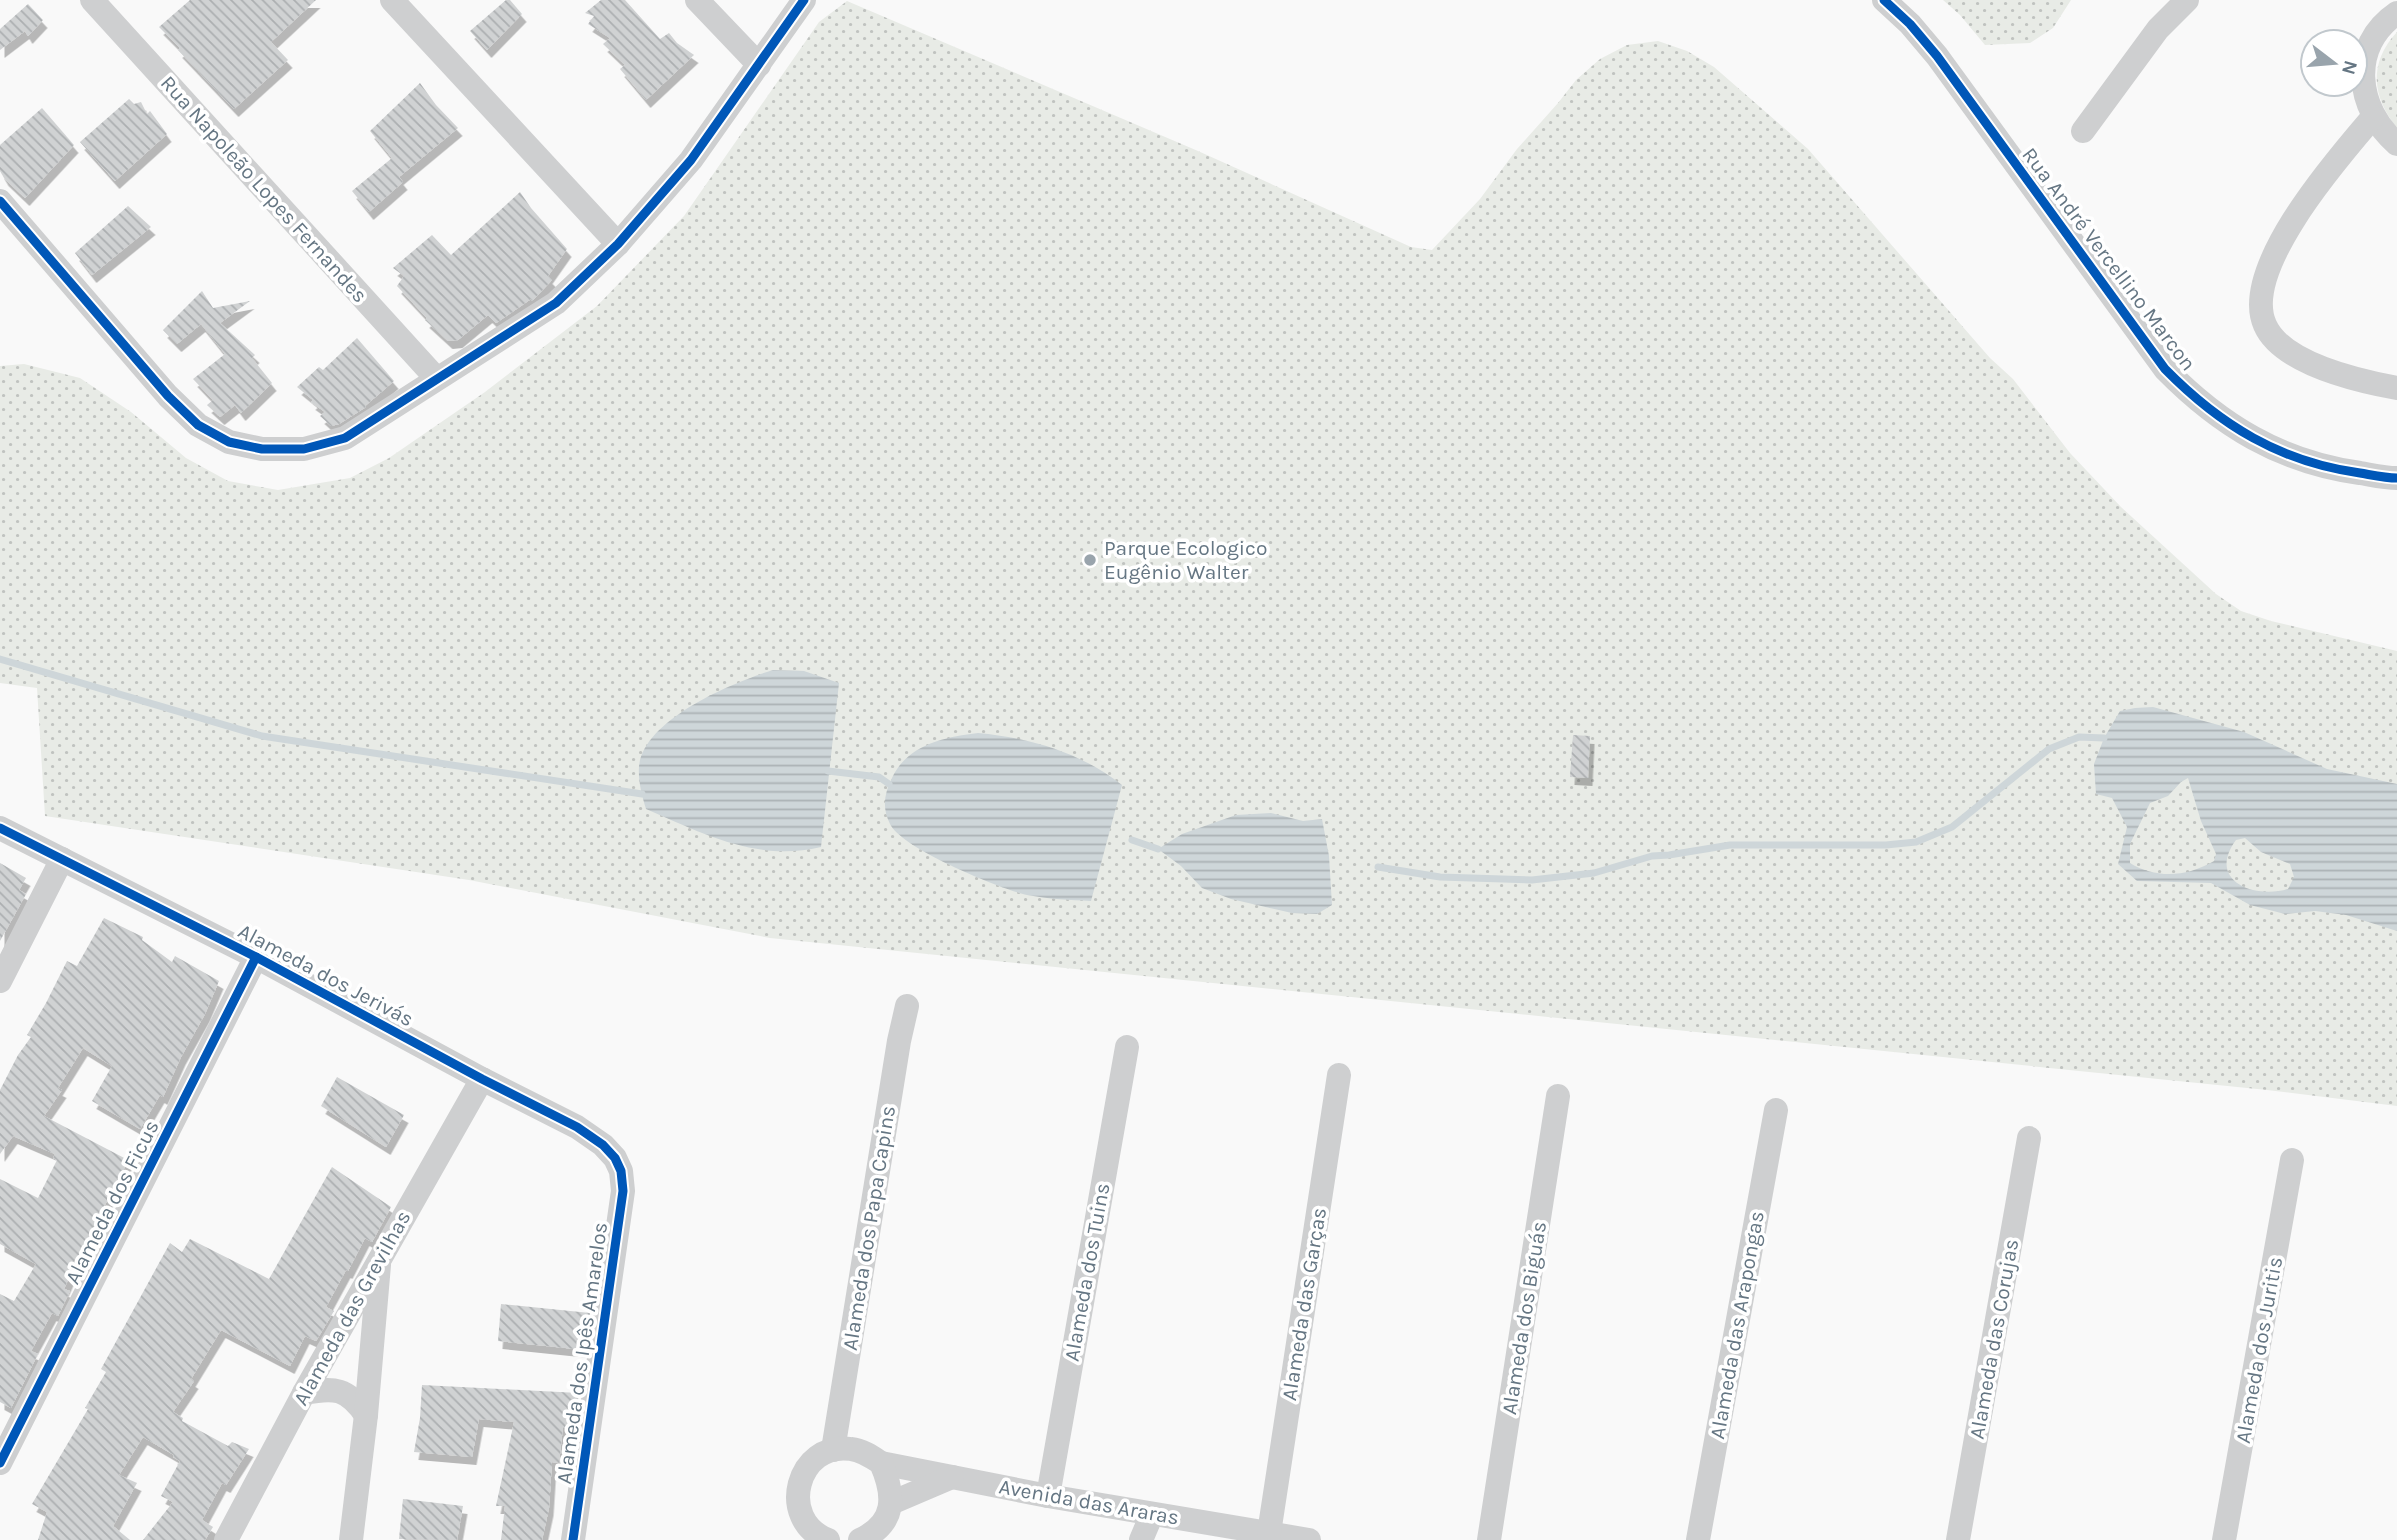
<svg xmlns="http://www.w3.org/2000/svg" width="2397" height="1540" font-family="Karla,sans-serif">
  <defs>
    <pattern id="park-dots" width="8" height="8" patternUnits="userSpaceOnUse" patternTransform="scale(1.75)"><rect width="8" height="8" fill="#e8ebe6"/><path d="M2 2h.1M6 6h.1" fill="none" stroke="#c0c3c0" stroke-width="1.8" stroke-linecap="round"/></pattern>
    <pattern id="water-rules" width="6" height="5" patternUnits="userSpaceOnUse" patternTransform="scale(1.75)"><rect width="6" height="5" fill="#ced6d9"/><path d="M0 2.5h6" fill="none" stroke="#abb2b5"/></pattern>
    <pattern id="building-back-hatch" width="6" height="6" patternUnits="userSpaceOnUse" patternTransform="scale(1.75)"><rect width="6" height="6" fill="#d0d2d3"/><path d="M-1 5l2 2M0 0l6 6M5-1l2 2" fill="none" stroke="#acafb1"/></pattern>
    <filter id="shadow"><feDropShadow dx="4.5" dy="8" stdDeviation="0" flood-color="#0004"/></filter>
  </defs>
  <rect width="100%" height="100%" fill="#f9f9f9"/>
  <g fill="url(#park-dots)">
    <polygon points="1943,0 2071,0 2053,28 2030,43 1985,45 1960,15"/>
    <polygon points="847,1 1198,151 1411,247 1432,250 1480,199 1517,149 1558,103 1576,80 1600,59 1627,45 1658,41 1687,51 1714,67 1808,149 1990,358 2013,379 2070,453 2121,507 2216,594 2241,611 2271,621 2397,651 2397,1106 2267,1090 770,938 469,880 45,816 37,688 0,683 0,366 24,364 80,378 131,412 186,458 228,481 278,490 350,478 389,458 485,392 597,306 684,216 819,22"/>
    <path d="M2397,32V128C2372,97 2368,63 2397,32Z"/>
  </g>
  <g fill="url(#water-rules)" fill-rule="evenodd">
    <path d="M773,670L804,671L839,683L821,847C757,862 704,834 646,809C642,796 638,781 639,767C643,719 734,682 773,670Z"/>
    <path d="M2153,707L2244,732L2327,769L2397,784V931L2346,915L2315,911L2285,914L2250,905L2211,883L2137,881L2118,864L2127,827L2112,798L2096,794L2094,764L2104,738L2120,711L2135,708ZM2188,778L2201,821L2216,854L2214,861C2187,877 2156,879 2130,863V844L2150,803L2168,796L2181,782ZM2245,838L2261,852L2290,864L2294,877L2288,889C2254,899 2206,881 2236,840Z"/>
    <path d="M978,733C1031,738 1080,752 1122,785L1091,901C1070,900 1048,899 1027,895C1000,889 901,848 890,824C882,808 884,794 892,778C907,745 944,737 978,733Z"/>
    <polygon points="1271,813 1303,821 1322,819 1329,856 1332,905 1317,914 1292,913 1231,899 1202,888 1181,866 1158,849 1182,834 1236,815"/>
  </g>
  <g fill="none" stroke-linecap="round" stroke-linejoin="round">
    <g stroke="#ced6d9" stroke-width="7">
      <polyline points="0,659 262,736 642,794"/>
      <polyline points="828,771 879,777 889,784"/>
      <polyline points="1132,840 1158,849"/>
      <polyline points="1378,867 1440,877 1532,880 1594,873 1652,856 1669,855 1730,845 1886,845 1916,842 1952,827 2049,749 2079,737 2104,738"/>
    </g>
  </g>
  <g fill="url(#building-back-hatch)" filter="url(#shadow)">
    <polygon points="190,0 316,0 271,42 288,60 234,109 178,50 180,48 159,27"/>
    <polygon points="506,0 510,0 522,14 487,50 470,31"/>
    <polygon points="601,0 625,0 660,39 669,33 677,43 694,55 646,100 620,69 625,65 603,44 610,38 588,24 594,16 585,13"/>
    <polygon points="28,4 43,20 28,36 25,31 0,50 0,29"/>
    <polygon points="420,83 436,105 458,128 399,177 403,182 369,212 352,191 392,158 370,131"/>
    <polygon points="129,99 134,104 141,102 147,114 150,111 167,134 115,181 80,142"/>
    <polygon points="42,108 74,145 25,198 4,178 0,171 0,145"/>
    <polygon points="520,192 531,208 567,249 548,276 552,280 532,301 531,299 496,323 488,315 458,340 448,341 425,320 427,318 397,286 404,276 393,268 432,235 451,255"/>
    <polygon points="128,206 151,227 92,275 75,253"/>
    <polygon points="202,291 213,308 250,301 220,323 255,355 252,358 272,383 241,413 235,405 220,417 207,405 213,400 193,379 225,354 201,324 177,344 163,330"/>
    <polygon points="357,338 394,381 365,406 366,407 339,424 331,426 320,416 325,412 311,402 313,400 297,387 319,367 323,370"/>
    <polygon points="1573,735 1590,736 1588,778 1570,777"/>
    <polygon points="0,863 26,878 19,890 26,894 0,941"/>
    <polygon points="104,918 143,937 142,940 172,962 175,956 219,981 205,1014 181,1057 163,1097 160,1095 140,1129 92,1101 112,1066 83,1048 58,1088 62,1090 44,1116 128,1160 115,1188 93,1225 97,1226 81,1251 64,1289 70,1291 58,1316 52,1313 31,1351 38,1354 11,1408 0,1402 0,1294 14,1301 36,1264 0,1244 0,1179 38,1198 57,1160 53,1158 55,1154 13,1136 0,1154 0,1090 18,1055 31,1037 27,1035 46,1003 67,961 77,966"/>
    <polygon points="337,1077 404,1115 386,1147 321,1106"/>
    <polygon points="332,1167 391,1207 372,1242 365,1238 348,1271 346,1270 326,1307 334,1311 316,1341 305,1336 290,1366 221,1330 191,1379 194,1381 173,1412 183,1418 182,1421 228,1446 232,1442 249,1449 226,1485 222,1483 202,1520 213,1527 205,1540 143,1540 173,1502 161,1496 180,1461 173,1457 174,1455 143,1437 119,1475 137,1483 113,1526 130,1540 38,1540 47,1512 32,1504 88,1409 85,1408 106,1372 101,1369 170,1243 182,1252 190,1239 269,1279"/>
    <polygon points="501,1304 590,1313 585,1350 498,1341"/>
    <polygon points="422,1385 579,1393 574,1428 563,1427 559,1463 552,1462 549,1508 542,1540 501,1540 505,1506 496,1506 514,1422 479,1419 472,1457 414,1452 420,1418"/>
    <polygon points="403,1499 463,1506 457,1540 399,1539"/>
  </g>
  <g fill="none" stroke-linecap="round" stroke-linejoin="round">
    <g stroke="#cecfd0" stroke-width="24">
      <polyline points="92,0 436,378"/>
      <polyline points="392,0 618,244"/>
      <polyline points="697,0 759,65"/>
      <path d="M1884,0L1910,24L1937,56L2165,369C2220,425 2280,462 2360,473C2372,475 2385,478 2397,478"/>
      <path d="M2397,13C2348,46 2356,109 2397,144"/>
      <path d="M2373,117C2338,158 2240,269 2265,325C2282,364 2359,381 2397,388"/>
      <polyline points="2083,131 2158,29 2187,0"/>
      <polyline points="0,201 168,396 198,425 229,442 262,449 304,449 345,438 556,303 618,244 691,160 804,0"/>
      <polyline points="0,828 256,957 482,1079 577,1127 603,1145 615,1158 621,1171 623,1191 573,1540"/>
      <polyline points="0,981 62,859"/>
      <path d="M304,1393C335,1387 347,1388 366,1415"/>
      <polyline points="833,1450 899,1041 907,1006"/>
      <polyline points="0,1463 256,957"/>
      <polyline points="881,1463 1048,1496 1309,1540"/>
      <polyline points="1048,1496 1127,1047"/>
      <polyline points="891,1503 952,1477"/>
      <polyline points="1269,1533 1339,1075"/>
      <polyline points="226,1540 304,1393 482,1079"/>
      <polyline points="351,1540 366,1415 379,1265"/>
      <path d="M828,1540C776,1520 797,1441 851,1449C862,1450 872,1457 881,1463C895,1495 897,1523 860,1540"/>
      <polyline points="1141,1540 1152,1514"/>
      <polyline points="1489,1540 1558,1096"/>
      <polyline points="1698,1540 1776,1110"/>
      <polyline points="1958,1540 2029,1138"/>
      <polyline points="2224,1540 2292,1160"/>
    </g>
    <g stroke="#fff" stroke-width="13">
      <g id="cycleway">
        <path d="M1884,0L1910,24L1937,56L2165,369C2220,425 2280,462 2360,473C2372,475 2385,478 2397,478"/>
        <polyline points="0,201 168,396 198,425 229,442 262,449 304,449 345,438 556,303 618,244 691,160 804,0"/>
        <polyline points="0,828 256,957 482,1079 577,1127 603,1145 615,1158 621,1171 623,1191 573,1540"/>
        <polyline points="0,1463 256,957"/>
      </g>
    </g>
    <use href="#cycleway" stroke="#0057b8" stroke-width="9"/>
  </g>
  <circle fill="#99a4ac" stroke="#fff" stroke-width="2.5" cx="1090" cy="560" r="7"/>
  <g text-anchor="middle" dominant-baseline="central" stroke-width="7" stroke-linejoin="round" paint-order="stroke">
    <g font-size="21" fill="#657683" stroke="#fff">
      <text transform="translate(264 189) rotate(48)">Rua Napoleão Lopes Fernandes</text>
      <text transform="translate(2109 259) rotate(53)">Rua André Vercellino Marcon</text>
      <text transform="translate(326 975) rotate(28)">Alameda dos Jerivás</text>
      <text transform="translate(112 1202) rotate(-63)">Alameda dos Ficus</text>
      <text transform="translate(869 1228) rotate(-81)">Alameda dos Papa Capins</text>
      <text transform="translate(1087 1272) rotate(-80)">Alameda dos Tuins</text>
      <text transform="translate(1304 1304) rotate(-81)">Alameda das Garças</text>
      <text transform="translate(352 1308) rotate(-61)">Alameda das Grevilhas</text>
      <text transform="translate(1524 1318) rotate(-81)">Alameda dos Biguás</text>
      <text transform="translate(1737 1325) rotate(-80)">Alameda das Arapongas</text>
      <text transform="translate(1994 1339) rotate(-80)">Alameda das Corujas</text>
      <text transform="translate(2259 1350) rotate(-80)">Alameda dos Juritis</text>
      <text transform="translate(582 1353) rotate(-82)">Alameda dos Ipês Amarelos</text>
      <text transform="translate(1089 1502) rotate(10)">Avenida das Araras</text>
    </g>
    <g font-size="21" fill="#657683" stroke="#fff" text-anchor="start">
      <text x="1104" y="548">Parque Ecologico<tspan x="1104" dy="24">Eugênio Walter</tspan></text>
    </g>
  </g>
  <g transform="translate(2334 63) rotate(106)"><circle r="33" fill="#ffffff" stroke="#c1c8cd" stroke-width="2"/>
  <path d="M0-5L12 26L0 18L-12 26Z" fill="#99a4ac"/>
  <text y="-10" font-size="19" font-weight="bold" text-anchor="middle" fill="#657683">N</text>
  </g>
</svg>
